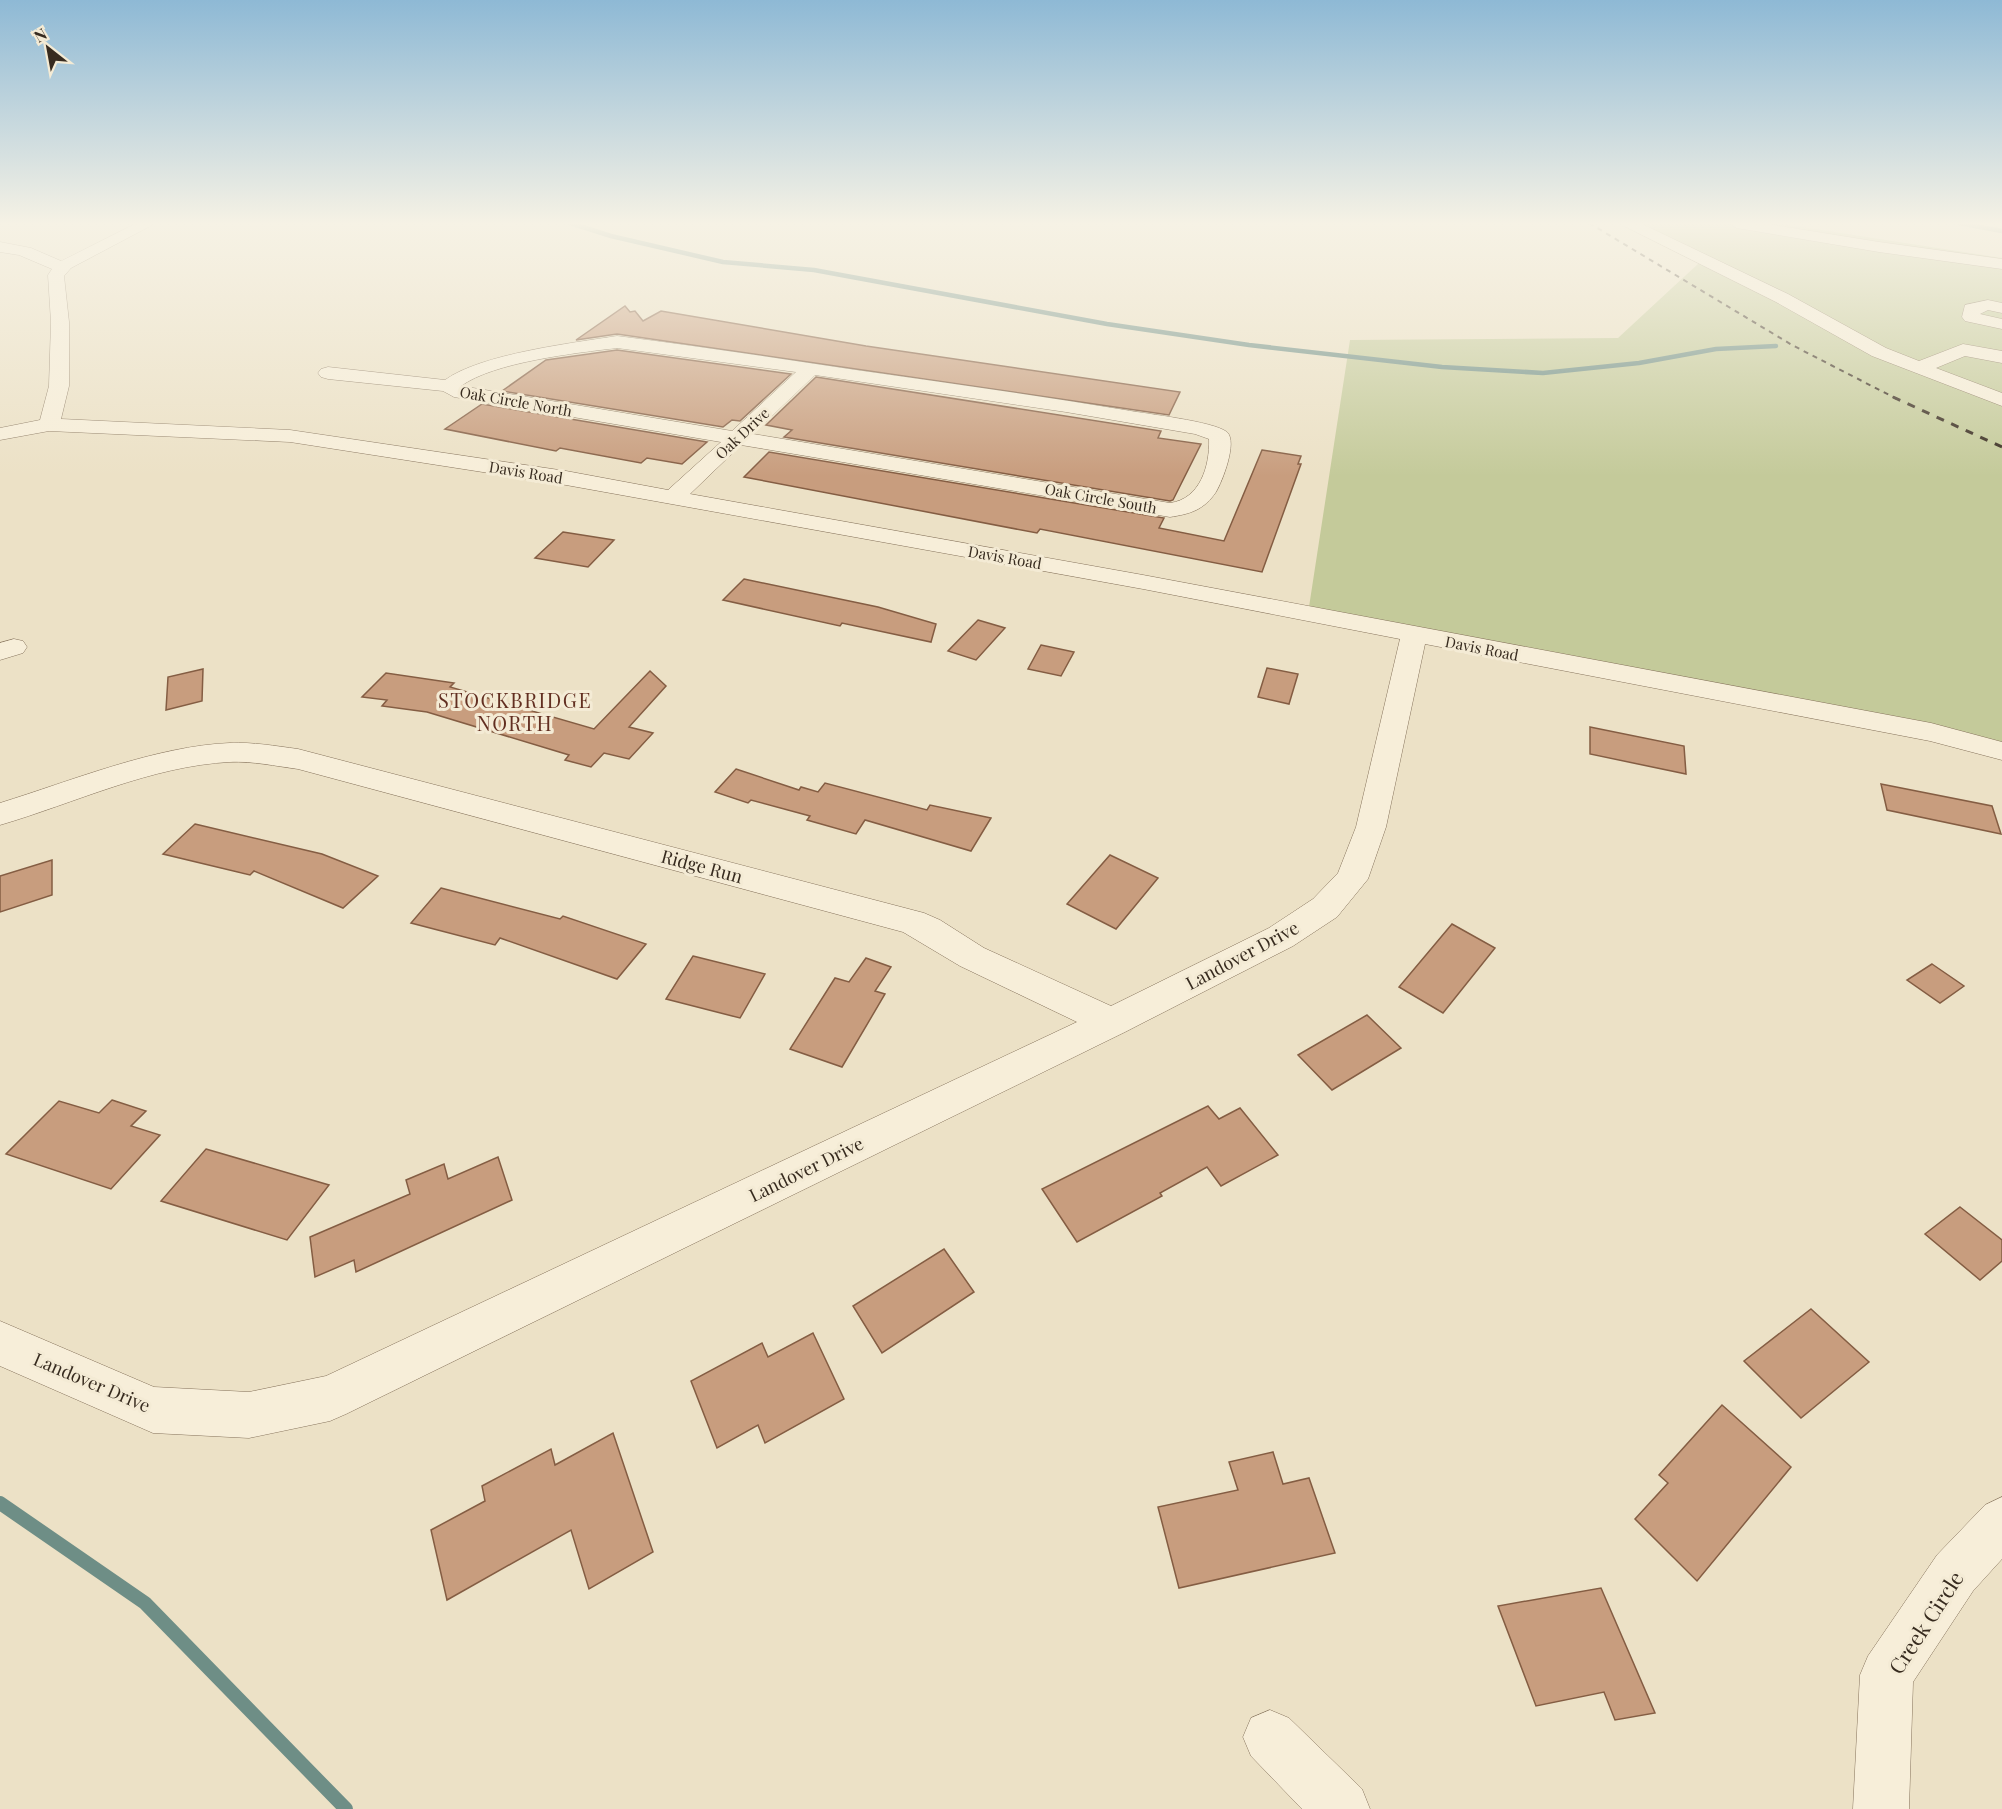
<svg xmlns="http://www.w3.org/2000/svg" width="2002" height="1809" font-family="'Playfair Display',serif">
  <rect width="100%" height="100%" fill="#ece1c6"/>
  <polygon fill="#c4ca9a" points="1634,223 1777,223 2002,258 2002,746 1309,607 1350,340 1618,338 1699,263"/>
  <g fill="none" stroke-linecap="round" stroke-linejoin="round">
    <g stroke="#6e8e86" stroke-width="4.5">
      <polyline points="570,223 611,236 723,262 814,270 1107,324 1249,345 1442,367 1543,373 1639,363 1716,349 1776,346"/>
      <polyline points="1959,223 2002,231"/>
    </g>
    <polyline stroke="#6e8e86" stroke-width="14" points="0,1503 145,1603 346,1809"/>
  </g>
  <g fill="#c89d7e" stroke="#845d43" stroke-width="1.5">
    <polygon points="625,306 630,312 635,311 643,321 661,311 866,346 1180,392 1169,415 617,334 576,340"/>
    <polygon points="617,350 791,374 740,421 732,420 723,427 502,391 546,360"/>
    <polygon points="816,377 1161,431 1158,438 1201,444 1173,500 1170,501 784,437 792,430 766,425"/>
    <polygon points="482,404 707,442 682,464 647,458 641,463 560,448 556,451 445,429"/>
    <polygon points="1262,450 1301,456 1298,464 1301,464 1262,572 1040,529 1037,533 744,477 769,452 1164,518 1159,528 1224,541"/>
    <polygon points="563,532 614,540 588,567 535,558"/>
    <polygon points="744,579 878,607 936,624 931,642 842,623 840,626 723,600"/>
    <polygon points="978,620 1005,628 976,660 948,651"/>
    <polygon points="1041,645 1074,652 1061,676 1028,669"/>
    <polygon points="1267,668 1298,674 1289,704 1258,697"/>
    <polygon points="203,669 202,701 166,710 168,677"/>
    <polygon points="650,671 666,686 629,727 653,733 629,759 604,753 591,767 565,760 569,755 427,712 382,706 387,700 362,697 386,673 454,683 450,687 594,729"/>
    <polygon points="1590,727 1684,746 1686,774 1590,754"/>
    <polygon points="736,769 799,790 801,787 818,792 825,783 927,810 930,805 991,818 971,851 865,820 856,834 807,820 810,816 751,800 748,803 715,792"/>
    <polygon points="1881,784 1992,806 2001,834 1887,810"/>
    <polygon points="195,824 322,854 378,876 343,908 254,871 250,875 163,854"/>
    <polygon points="1110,855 1158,878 1116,929 1067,904"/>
    <polygon points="52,860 52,895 0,912 0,876"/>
    <polygon points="441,888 560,919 563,916 646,944 617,979 500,938 495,945 411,923"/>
    <polygon points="1452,924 1495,948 1443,1013 1399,987"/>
    <polygon points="693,956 765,974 740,1018 666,999"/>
    <polygon points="866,958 891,967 875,991 885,994 842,1067 790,1049 835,978 849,982"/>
    <polygon points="1932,964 1964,986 1940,1003 1907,980"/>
    <polygon points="1367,1015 1401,1048 1332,1090 1298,1055"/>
    <polygon points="112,1100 146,1111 131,1126 160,1135 111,1189 6,1154 59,1101 99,1113"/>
    <polygon points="1208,1106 1219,1119 1240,1108 1278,1155 1221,1186 1207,1167 1160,1193 1162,1196 1077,1242 1042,1189"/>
    <polygon points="206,1149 329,1185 287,1240 161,1201"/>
    <polygon points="498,1157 512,1200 356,1272 354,1260 315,1277 310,1237 410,1194 406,1180 444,1164 448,1179"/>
    <polygon points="1960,1207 2002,1240 2002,1261 1980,1280 1925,1234"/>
    <polygon points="944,1249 974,1292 882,1353 853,1306"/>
    <polygon points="1811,1309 1869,1362 1801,1418 1744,1361"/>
    <polygon points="813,1333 844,1399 765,1443 758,1425 717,1448 691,1381 762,1343 768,1357"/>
    <polygon points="1722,1405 1791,1467 1697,1581 1635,1519 1668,1483 1659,1475"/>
    <polygon points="613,1433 653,1552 589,1589 571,1530 447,1600 431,1530 485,1501 482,1486 551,1449 555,1465"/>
    <polygon points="1273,1452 1283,1484 1309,1478 1335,1553 1179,1588 1158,1507 1238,1490 1229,1462"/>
    <polygon points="1601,1588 1655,1713 1615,1720 1604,1692 1536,1706 1498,1606"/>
  </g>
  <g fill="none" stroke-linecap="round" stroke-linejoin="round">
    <g stroke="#86735c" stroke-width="1">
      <g id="minor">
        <path d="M137,223H156L71,268L64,276L69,322V386L61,419L290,430L566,471L668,490L721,442L454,397L443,391L328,379L321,377L318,373L321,369L328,367L445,380C481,354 572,343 617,336C697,346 776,358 856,370C946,383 1036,395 1125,410C1146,414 1213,421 1227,432C1238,442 1222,482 1216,492C1204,510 1190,514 1170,517L741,445L690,494L1143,575L1931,723L2002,742V760L1930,741L1425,644L1386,827L1368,879L1337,917L1293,946L1125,1032L346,1414L330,1421L249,1438L153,1433L0,1366V1321L154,1387L249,1392L326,1376L1077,1022L960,966L903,932L298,769C275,766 253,761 230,762C151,766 75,803 0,825V803C71,781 156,746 230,743C253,742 275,746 298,749L924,913L940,920L984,948L1111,1006L1269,928L1313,899L1338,873L1356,827L1400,639L1143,589L566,485L290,442L49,431L0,440V428L40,420L49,386L51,322L48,275L52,269L19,255L0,252V242L31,248L61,261ZM617,348L796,372L732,431L461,386C494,362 576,353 617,348ZM815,375L1066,412L1195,434L1209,439C1210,466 1200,499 1170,503L753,434Z"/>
        <polygon points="1621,223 1640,223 1788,294 1886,348 1919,361 1963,344 2002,351 2002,363 1965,356 1936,368 2002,393 2002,406 1872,356 1776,302 1624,226"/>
        <polygon points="1729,223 1761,223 1879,242 2002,259 2002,269 1879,252 1737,228"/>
        <polygon points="1988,300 2002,303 2002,313 1988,310 1980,314 2002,319 2002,329 1965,321 1962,317 1965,305"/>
        <polygon points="14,639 23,641 27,647 23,653 0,660 0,643"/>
        <polygon points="2002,1497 2002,1559 1973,1591 1913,1682 1909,1809 1853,1809 1860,1675 1868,1656 1937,1555 1985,1505"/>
        <polygon points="1270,1710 1289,1718 1362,1789 1370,1809 1302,1809 1251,1756 1243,1737 1251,1718"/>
      </g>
    </g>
    <use href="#minor" fill="#f7eed9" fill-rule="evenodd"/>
    <polyline stroke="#372b1f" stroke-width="2" stroke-dasharray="5 5" stroke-linecap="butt" points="1589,223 1792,345 1897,399"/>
    <polyline stroke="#372b1f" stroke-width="3" stroke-dasharray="8 8" stroke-linecap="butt" points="1893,397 2002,447"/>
  </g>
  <linearGradient id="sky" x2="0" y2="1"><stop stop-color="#8eb9d5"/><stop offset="0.47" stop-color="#f6f2e5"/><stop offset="1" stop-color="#f6f2e5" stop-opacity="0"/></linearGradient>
  <rect width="2002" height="476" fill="url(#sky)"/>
  <g text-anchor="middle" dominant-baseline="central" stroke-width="6" stroke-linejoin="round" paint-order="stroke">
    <g font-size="15" fill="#372b1f" stroke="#f4ebd5">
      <text transform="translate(516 401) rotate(10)">Oak Circle North</text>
      <text transform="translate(742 433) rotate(-43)">Oak Drive</text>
      <text transform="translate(526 472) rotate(9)">Davis Road</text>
      <text transform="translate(1101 498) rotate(10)">Oak Circle South</text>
      <text transform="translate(1005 557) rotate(10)">Davis Road</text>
      <text transform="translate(1482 648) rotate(11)">Davis Road</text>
    </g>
    <g font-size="18" fill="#372b1f" stroke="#f4ebd5">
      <text transform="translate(702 866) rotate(15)">Ridge Run</text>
      <text transform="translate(1242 955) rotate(-28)">Landover Drive</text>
      <text transform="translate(806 1169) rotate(-26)">Landover Drive</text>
      <text transform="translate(92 1382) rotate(23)">Landover Drive</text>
    </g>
    <g font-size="20" letter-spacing="1.5" fill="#622f21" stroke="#f4ebd5">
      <text x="515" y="699">STOCKBRIDGE<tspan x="515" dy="23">NORTH</tspan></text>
    </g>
    <g font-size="21" fill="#372b1f" stroke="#f4ebd5">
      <text transform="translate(1925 1622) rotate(-57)">Creek Circle</text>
    </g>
  </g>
  <g transform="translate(48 48) rotate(329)" stroke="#f4ebd5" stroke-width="4.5" paint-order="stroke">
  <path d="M0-4.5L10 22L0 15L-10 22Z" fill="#372b1f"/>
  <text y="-9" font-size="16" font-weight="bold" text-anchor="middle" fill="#372b1f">N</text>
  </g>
</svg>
